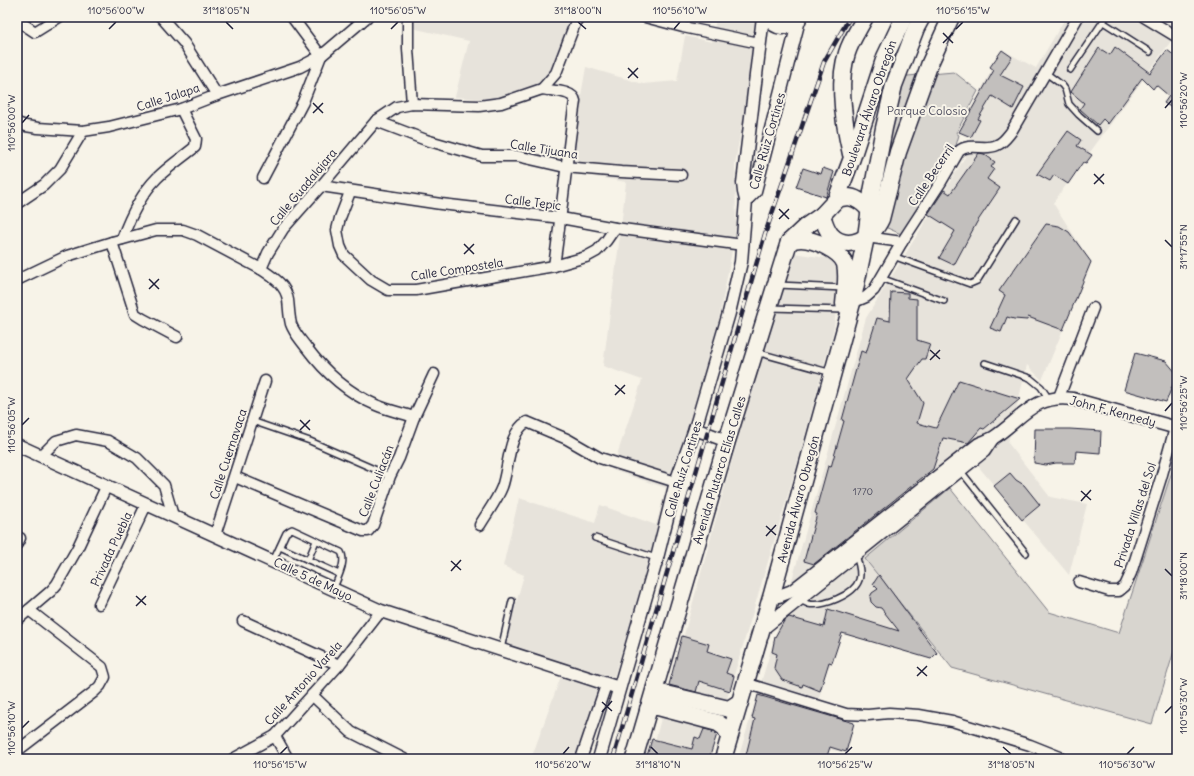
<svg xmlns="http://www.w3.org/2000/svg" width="1194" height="776" font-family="Delius,sans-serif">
  <rect width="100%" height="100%" fill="#f7f3e8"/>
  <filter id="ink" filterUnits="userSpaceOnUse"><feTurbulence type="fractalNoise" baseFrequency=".025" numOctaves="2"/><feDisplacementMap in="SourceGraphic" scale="8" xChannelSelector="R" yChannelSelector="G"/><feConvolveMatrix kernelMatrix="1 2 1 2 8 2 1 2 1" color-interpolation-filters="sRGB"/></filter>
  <g filter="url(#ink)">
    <g fill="#e7e3db">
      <polygon points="414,17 576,17 549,73 537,85 493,100 455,97 469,41 412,28"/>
      <polygon points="716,17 755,17 750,81 735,163 736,229 714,346 656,549 612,682 578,759 531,759 565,665 504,646 524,575 503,566 519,498 595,523 600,505 656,525 666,488 612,470 642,380 603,366 620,236 626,182 572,173 579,107 586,67 643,84 677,81 685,36 712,42"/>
      <polygon points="1066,17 1177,17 1177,33 1053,203 1091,262 1042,380 1027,365 1008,443 1050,497 1087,504 1069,575 978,466 950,488 865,559 937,653 931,659 842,633 832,663 827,669 815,713 854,723 846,752 829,750 826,759 738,759 794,573 866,318 967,154 971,137 959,132 1002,50 1036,68"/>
      <polygon points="793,253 833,259 839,265 840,272 834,328 799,458 709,759 650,759 737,442"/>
    </g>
    <g fill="#d8d5cf" stroke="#7d7c85">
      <polygon points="954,72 978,91 956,133 959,135 949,170 901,234 876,223 896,77"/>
      <polygon points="1177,456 1177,641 1152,724 952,668 865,559 950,488 1049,612 1119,633"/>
    </g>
    <g fill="#c2bfbd" stroke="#22223b">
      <polygon points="1115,47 1150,73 1167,50 1175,56 1177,59 1177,111 1164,103 1169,96 1156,85 1153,89 1142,78 1108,124 1103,119 1098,125 1080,109 1084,103 1071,92 1099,48 1110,55"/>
      <polygon points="1002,50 1012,57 1000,75 1024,87 1013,109 992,96 978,119 980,120 971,137 959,132 994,70 990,67"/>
      <polygon points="1068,131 1081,140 1077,146 1092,155 1086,163 1083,162 1068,184 1054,175 1050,181 1037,174"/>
      <polygon points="979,153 984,154 995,162 991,167 994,169 987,179 1000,188 977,222 954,265 939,258 955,231 928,214 944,190 950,194"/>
      <polygon points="803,168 821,174 823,168 834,172 826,197 796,187"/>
      <polygon points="1046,224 1059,226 1069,232 1091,262 1063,330 1028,317 1027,320 1014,319 1007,317 1001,332 990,328 1005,295 999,291"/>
      <polygon points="891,292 908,293 908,298 917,299 917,340 930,344 925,359 922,359 908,379 923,403 917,423 936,428 959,380 1020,399 984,429 981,428 968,443 943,438 933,469 814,564 804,561 817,514 815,513 828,466 831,467 844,421 842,420 861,351 866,353 877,318 890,321"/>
      <polygon points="1135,353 1166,361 1177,374 1166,402 1124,390"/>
      <polygon points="1035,429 1070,429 1101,431 1100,453 1076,451 1075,463 1056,463 1046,465 1034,463"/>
      <polygon points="1010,473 1016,480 1024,485 1040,505 1022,520 994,486"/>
      <polygon points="879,575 937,653 931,659 842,633 832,663 829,662 820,691 803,684 802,687 782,680 774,668 777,654 772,652 775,637 784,621 789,617 824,627 828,609 899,631 881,608 876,607 871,602 870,597 872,593 878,589 873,584"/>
      <polygon points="682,636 709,644 707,651 731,659 726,673 734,676 730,691 699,681 696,692 669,685"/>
      <polygon points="758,695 854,723 846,752 830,747 826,759 745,759 755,719 752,718"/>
      <polygon points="704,729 713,731 712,733 717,734 709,759 646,759 652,739 692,749 695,737 700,739"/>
    </g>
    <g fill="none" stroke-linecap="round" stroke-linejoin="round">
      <g stroke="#22223b" stroke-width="8">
        <g id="service">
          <polyline points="1103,22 1150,52"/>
          <polyline points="1070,70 1106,17"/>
          <polyline points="1046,73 1062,85 1065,89 1069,104 1079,115 1097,131"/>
          <polyline points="893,256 970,284 977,281 979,278 1016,219"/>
          <polyline points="881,278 944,301"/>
          <polyline points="778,285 844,288"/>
          <polyline points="771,308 844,310"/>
          <polyline points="756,352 832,373"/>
          <polyline points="985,363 1030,378 1041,387 1049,399"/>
          <polyline points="252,421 310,441 390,476"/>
          <polyline points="960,470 1026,553"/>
          <polyline points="595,538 656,558"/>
          <polyline points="280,547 339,574"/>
          <polyline points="308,560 316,541"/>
          <path d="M273,561L286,533L290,530L292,529L341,552C347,562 337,579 334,588"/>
          <path d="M800,599C802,601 805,603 808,604C823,607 854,595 859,580C862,572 858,562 856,555"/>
          <polyline points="501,649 512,601"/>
        </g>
      </g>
      <g stroke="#22223b" stroke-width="13">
        <g id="minor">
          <polyline points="161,17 184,43 217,95"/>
          <polyline points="408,17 408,49 412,104"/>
          <polyline points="645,17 683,27 759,43"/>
          <polyline points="1144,17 1177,37"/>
          <polyline points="17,20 35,32 59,17"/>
          <path d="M542,89C551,91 573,90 575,101C567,156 562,211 554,266"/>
          <polyline points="376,121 426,140 482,156 517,156 565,167 621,172 681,175"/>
          <polyline points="17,123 26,126 38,128 83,131 109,127 181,109 217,95 300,67 321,56 367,17"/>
          <polyline points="263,178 303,102 321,56 292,17"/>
          <polyline points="321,186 441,204 561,218 615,228 743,245"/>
          <polyline points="350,192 340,218 337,230 340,246 344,255 371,280 388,290 416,290 554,266 586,257 597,251 606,241 615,228"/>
          <polyline points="19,202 44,185 60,169 83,131"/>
          <path d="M866,237L902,242L941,182L959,151C970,142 985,151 997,145C1003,143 1007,137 1011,132L1078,17"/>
          <path d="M122,239C130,217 140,195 157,178C168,167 183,157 195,147L196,139L181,109"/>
          <polyline points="112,242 135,314 143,319 177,337"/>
          <path d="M261,269C273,277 286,285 288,300C289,308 289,316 291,324C294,333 301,340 306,347C324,371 348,393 376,405C388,410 401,413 414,417"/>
          <polyline points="17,280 67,256 112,242 156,230 183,230 197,235 261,269 268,253 283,229 321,186 376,121 397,107 412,104 479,106 501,103 542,89 556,73 576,21 579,17"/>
          <polyline points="852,303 866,297 874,290 902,242"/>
          <polyline points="1059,397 1093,308"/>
          <polyline points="41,456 56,441 76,435 108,441 137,458 164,485 173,516"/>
          <polyline points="235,477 363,531 368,531 373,525 390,476 399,458 414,417 434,374"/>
          <path d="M480,525C487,513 497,500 502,487C509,468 508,432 527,422L567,439L600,458L676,482"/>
          <polyline points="215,535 265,381"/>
          <polyline points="17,544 20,538"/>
          <polyline points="1079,582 1109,591 1119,591 1125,586 1131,573 1161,478 1175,428"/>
          <polyline points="99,604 146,505"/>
          <polyline points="17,620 51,591 57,584 77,549 106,487"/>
          <polyline points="243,621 339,665"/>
          <polyline points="745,683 846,714 868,715 889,713 919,715 952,721 1030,745 1060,757"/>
          <polyline points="312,695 351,732 404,759"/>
          <polyline points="275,736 288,759"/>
          <polyline points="17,751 94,692 100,686 105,677 102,667 29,610"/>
          <polyline points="233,759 275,736 339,665 381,611"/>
          <polyline points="581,759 606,685"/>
        </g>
      </g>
      <g stroke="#22223b" stroke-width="15">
        <g id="tertiary">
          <polyline points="746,200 755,191 799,20"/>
          <polyline points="695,429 727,441"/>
          <polyline points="17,445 381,611 619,688"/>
          <path d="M772,594L779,596L792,591L979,444C983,442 988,441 993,438C1021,420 1034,393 1073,399L1177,428"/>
          <polyline points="761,630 984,451 992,439"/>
          <polyline points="599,759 657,558 676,482 695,429 729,313 741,262 746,200 744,192 743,183 763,17"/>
        </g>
      </g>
      <g stroke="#22223b" stroke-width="16">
        <path id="secondary" d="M766,17C777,31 786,30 799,20V17"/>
      </g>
      <g stroke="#22223b" stroke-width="19">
        <g id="trunk">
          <path d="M851,154C844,124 837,83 847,53C851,40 859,29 865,17"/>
          <path d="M836,200C850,193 861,200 870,211"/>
          <path d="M822,215C824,222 826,229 831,235C848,253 873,237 881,219L898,152L930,63L951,17"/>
          <path d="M789,242C793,240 797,239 801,239C814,239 841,251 845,264C848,276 845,292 844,304"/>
          <polyline points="655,687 657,691 661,693 729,709 740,702"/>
          <polyline points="648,709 652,707 658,707 718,723 725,728 729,736"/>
          <polyline points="634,759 727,441 789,242 805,227 822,215 836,200 852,158 885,57 904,17"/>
          <polyline points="723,759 772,594 852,303 866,237 872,192 884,128 894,85 916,28 922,17"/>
        </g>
      </g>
      <use href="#service" stroke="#f7f3e8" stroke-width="5"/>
      <use href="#minor" stroke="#f7f3e8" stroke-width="10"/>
      <use href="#tertiary" stroke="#f7f3e8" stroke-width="12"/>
      <use href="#secondary" stroke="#f7f3e8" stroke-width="13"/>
      <use href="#trunk" stroke="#f7f3e8" stroke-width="16"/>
      <g stroke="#22223b" stroke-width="4.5">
        <polyline id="rail" points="613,759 765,234 824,62 850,17"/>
      </g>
      <use href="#rail" stroke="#f7f3e8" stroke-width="3" stroke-dasharray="9" stroke-linecap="butt"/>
    </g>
  </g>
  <path fill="none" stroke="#22223b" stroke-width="1.5" d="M226,22L233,29M578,22L586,29M109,29L116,22M391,29L398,22M674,29L680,22M956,29L963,22M943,33L953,43M943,43L953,33M628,68L638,78M628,78L638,68M313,103L323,113M1165,108L1172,100M313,113L323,103M22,123L29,115M1094,174L1104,184M1094,184L1104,174M779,209L789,219M779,219L789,209M1165,240L1172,247M464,244L474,254M464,254L474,244M149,279L159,289M149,289L159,279M930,350L940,359M930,360L940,350M615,385L625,394M615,395L625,385M1165,411L1172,403M300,420L310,430M22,425L29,418M300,430L310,420M1081,491L1091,500M1081,501L1091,490M766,526L776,535M766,536L776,525M451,561L461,570M1165,569L1172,576M451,571L461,560M136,596L146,605M136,606L146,596M917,667L927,676M917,676L927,666M602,702L612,711M602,712L612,701M1165,713L1172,706M22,728L29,721M651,747L658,754M1003,747L1011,754M280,754L287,747M563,754L569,747M845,754L852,747M1127,754L1134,747"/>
  <g text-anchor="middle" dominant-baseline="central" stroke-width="4" stroke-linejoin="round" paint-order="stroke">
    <g font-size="10" fill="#4a495c">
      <text x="863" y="491">1770</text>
    </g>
    <g font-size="12" fill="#22223b" stroke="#f7f3e8">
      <text transform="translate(168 97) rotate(-18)">Calle Jalapa</text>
      <text transform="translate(869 108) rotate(-71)">Boulevard Álvaro Obregón</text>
      <text transform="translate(767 141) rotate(-74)">Calle Ruiz Cortines</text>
      <text transform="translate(544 149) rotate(9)">Calle Tijuana</text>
      <text transform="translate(931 175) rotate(-56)">Calle Becerril</text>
      <text transform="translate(303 187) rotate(-50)">Calle Guadalajara</text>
      <text transform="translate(533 202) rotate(7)">Calle Tepic</text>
      <text transform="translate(457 269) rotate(-9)">Calle Compostela</text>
      <text transform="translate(1113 411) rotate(15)">John F. Kennedy</text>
      <text transform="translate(228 454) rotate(-72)">Calle Cuernavaca</text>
      <text transform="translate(683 469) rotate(-73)">Calle Ruíz Cortines</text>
      <text transform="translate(719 470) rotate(-73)">Avenida Plutarco Elías Calles</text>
      <text transform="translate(376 481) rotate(-69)">Calle Culiacán</text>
      <text transform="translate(798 499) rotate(-75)">Avenida Álvaro Obregón</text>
      <text transform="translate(1135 515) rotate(-72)">Privada Villas del Sol</text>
      <text transform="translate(111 549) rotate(-65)">Privada Puebla</text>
      <text transform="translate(313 579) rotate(25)">Calle 5 de Mayo</text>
      <text transform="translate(303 683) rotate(-48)">Calle Antonio Varela</text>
    </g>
    <g font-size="12" fill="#504f60" stroke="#f7f3e8">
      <text x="927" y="110">Parque Colosio</text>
    </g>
  </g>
  <rect width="1194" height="776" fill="none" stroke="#f7f3e8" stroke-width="44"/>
  <rect x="22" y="22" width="1150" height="732" fill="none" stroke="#22223b" stroke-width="1.5"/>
  <g font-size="10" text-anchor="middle" fill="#22223b">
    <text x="116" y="14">110°56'00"W</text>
    <text x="226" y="14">31°18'05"N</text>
    <text x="398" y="14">110°56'05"W</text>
    <text x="578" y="14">31°18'00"N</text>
    <text x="680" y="14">110°56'10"W</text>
    <text x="963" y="14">110°56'15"W</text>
    <text transform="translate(1183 100) rotate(-90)" y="4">110°56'20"W</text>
    <text transform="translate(11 123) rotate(-90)" y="4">110°56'00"W</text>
    <text transform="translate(1183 247) rotate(-90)" y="4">31°17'55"N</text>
    <text transform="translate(1183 403) rotate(-90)" y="4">110°56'25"W</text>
    <text transform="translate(11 425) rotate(-90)" y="4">110°56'05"W</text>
    <text transform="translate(1183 576) rotate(-90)" y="4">31°18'00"N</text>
    <text transform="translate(1183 706) rotate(-90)" y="4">110°56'30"W</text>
    <text transform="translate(11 728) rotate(-90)" y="4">110°56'10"W</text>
    <text x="280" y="768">110°56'15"W</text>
    <text x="563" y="768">110°56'20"W</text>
    <text x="658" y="768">31°18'10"N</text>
    <text x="845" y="768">110°56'25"W</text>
    <text x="1011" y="768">31°18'05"N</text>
    <text x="1127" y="768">110°56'30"W</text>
  </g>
</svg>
